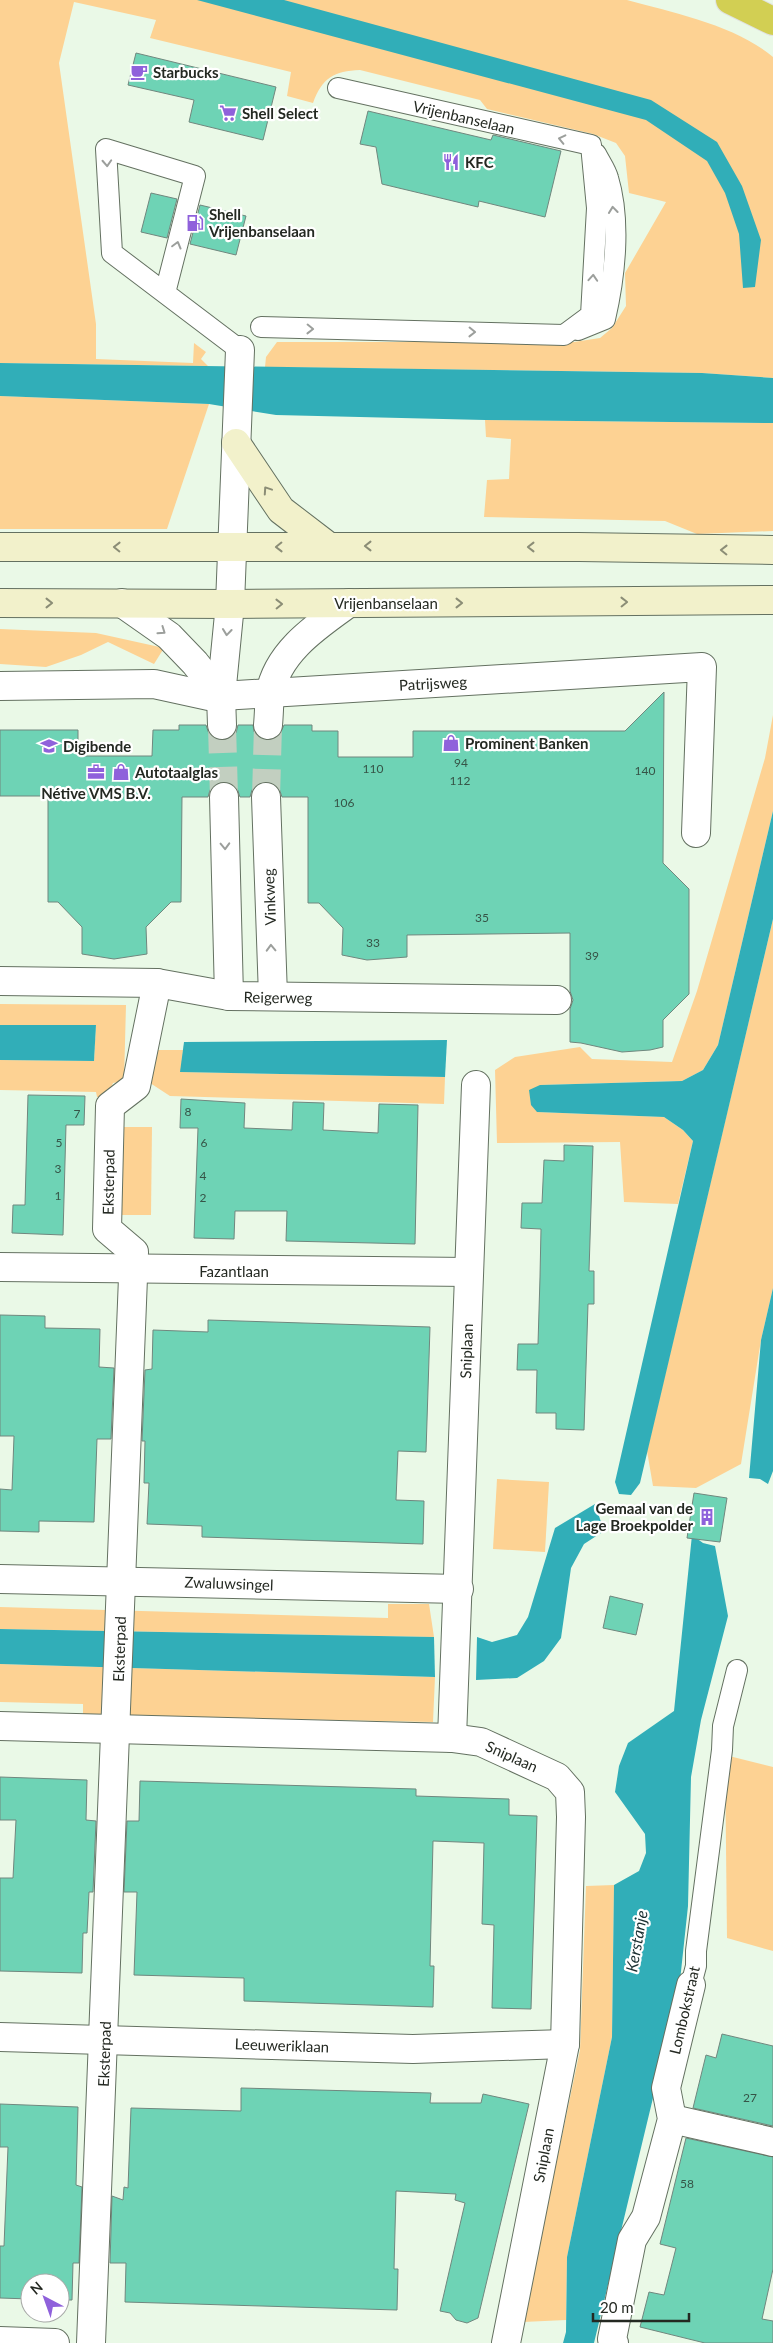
<svg xmlns="http://www.w3.org/2000/svg" width="773" height="2343" font-family="Lato,sans-serif">
  <rect width="100%" height="100%" fill="#eaf9e7"/>
  <g fill="#fdd293">
    <path d="M0,0H627C674,13 735,25 773,57V378L702,373L265,367L266,357L277,342H574L600,338L612,328L626,306L625,273L666,202L629,193L625,156L616,143L593,134L487,109L480,100L360,70C334,71 322,78 313,103L287,96L291,72L150,38L156,20L74,2L59,63L96,324V359L193,363L194,343L206,352L201,359L208,366L0,363Z"/>
    <polygon points="0,396 209,404 167,529 0,529"/>
    <polygon points="485,420 773,423 773,531 697,534 665,521 484,517 487,480 509,479 511,439 486,437"/>
    <polygon points="0,629 96,633 164,648 154,664 108,642 81,655 46,667 0,664"/>
    <polygon points="773,715 773,811 718,1045 703,1070 682,1081 540,1085 537,1112 664,1117 683,1130 693,1141 678,1204 624,1202 620,1142 497,1143 495,1070 515,1057 580,1047 592,1059 672,1062 697,991 765,758"/>
    <polygon points="773,919 773,1288 761,1340 741,1464 696,1488 653,1486 647,1451"/>
    <polygon points="0,1004 126,1005 124,1081 113,1083 107,1097 97,1097 96,1092 0,1090 0,1060 94,1061 96,1025 0,1025"/>
    <polygon points="148,1050 183,1050 181,1072 445,1077 444,1104 170,1096 147,1081"/>
    <polygon points="118,1127 152,1127 151,1215 118,1215"/>
    <polygon points="497,1479 549,1482 545,1552 493,1549"/>
    <polygon points="388,1604 429,1604 434,1637 0,1629 0,1607 388,1618"/>
    <polygon points="0,1664 435,1677 433,1722 83,1715 83,1704 0,1702"/>
    <polygon points="725,1755 773,1767 773,1951 727,1938"/>
    <polygon points="614,1885 612,2037 567,2257 566,2320 523,2322 580,2050 586,1886"/>
  </g>
  <g fill="#31aeb8">
    <polygon points="197,0 284,0 651,100 717,142 742,186 761,240 755,287 743,288 739,234 725,193 707,161 646,120"/>
    <polygon points="0,363 702,373 773,378 773,423 485,420 276,415 209,404 0,396"/>
    <polygon points="773,811 773,919 640,1483 631,1495 619,1494 615,1482 693,1141 683,1130 664,1117 537,1112 531,1105 529,1090 540,1085 682,1081 703,1070 718,1045"/>
    <polygon points="0,1025 96,1025 94,1061 0,1060"/>
    <polygon points="447,1040 445,1077 180,1072 184,1042"/>
    <polygon points="773,1288 773,1471 768,1484 760,1479 749,1478 761,1340"/>
    <polygon points="595,1504 604,1531 584,1544 571,1568 561,1638 544,1661 517,1678 476,1680 477,1637 492,1642 517,1635 528,1617 555,1528"/>
    <polygon points="692,1535 703,1543 715,1546 728,1616 701,1720 691,1777 688,1906 679,1990 594,2343 563,2343 566,2332 567,2257 612,2037 614,1885 639,1871 646,1853 645,1834 615,1792 619,1766 628,1743 674,1711"/>
    <polygon points="0,1629 434,1637 435,1677 0,1664"/>
  </g>
  <g fill="#6ed3b5" stroke="#70877e">
    <polygon points="136,53 276,87 263,140 189,122 194,100 128,85"/>
    <polygon points="368,111 491,140 493,135 561,151 545,217 479,201 478,207 382,184 376,147 360,144"/>
    <polygon points="151,193 177,199 167,238 141,232"/>
    <polygon points="200,205 246,216 236,255 190,244"/>
    <polygon points="664,692 663,863 689,889 689,994 663,1020 663,1047 650,1050 622,1052 581,1043 570,1042 570,1009 573,1000 570,991 570,933 407,935 407,957 367,960 342,955 343,928 319,903 308,903 308,797 282,797 279,788 273,783 266,781 257,784 252,790 250,797 240,797 237,788 232,784 224,781 215,784 210,790 208,797 182,797 181,902 171,902 146,927 147,954 114,959 82,954 82,927 58,902 48,902 48,796 0,796 0,730 78,730 78,756 152,756 153,730 179,730 179,725 206,725 209,734 214,739 222,741 231,738 236,733 238,725 253,725 254,732 259,737 267,741 274,739 280,734 284,725 312,725 312,731 338,731 338,757 413,757 413,731 625,731"/>
    <polygon points="28,1095 85,1096 84,1125 66,1125 63,1235 12,1233 13,1205 25,1205"/>
    <polygon points="181,1099 245,1103 244,1128 292,1130 293,1102 324,1103 323,1130 378,1133 379,1104 418,1105 415,1244 286,1241 287,1211 235,1211 234,1239 194,1238 198,1128 180,1128"/>
    <polygon points="564,1145 593,1146 589,1271 594,1271 594,1304 588,1304 584,1430 556,1429 556,1413 536,1413 537,1370 517,1370 518,1344 538,1344 540,1277 541,1229 521,1228 522,1203 542,1203 544,1160 564,1161"/>
    <polygon points="0,1315 45,1316 45,1328 100,1329 99,1367 114,1368 111,1439 97,1439 94,1522 39,1521 39,1532 0,1531 0,1489 12,1490 14,1436 0,1436"/>
    <polygon points="208,1320 430,1327 426,1452 398,1451 396,1500 424,1501 423,1544 202,1537 202,1526 147,1524 149,1483 144,1483 145,1441 142,1441 145,1370 152,1369 153,1330 208,1332"/>
    <polygon points="694,1493 727,1498 720,1542 687,1538"/>
    <polygon points="610,1596 643,1604 636,1635 603,1628"/>
    <polygon points="0,1777 87,1780 86,1820 96,1821 93,1892 89,1892 87,1933 83,1933 82,1973 0,1971 0,1878 13,1878 16,1820 0,1820"/>
    <polygon points="140,1781 416,1789 416,1796 509,1799 509,1815 537,1816 531,2009 492,2008 494,1925 482,1924 484,1843 433,1841 430,1966 434,1966 433,2007 244,2001 244,1978 134,1975 137,1892 124,1892 127,1821 139,1821"/>
    <polygon points="722,2034 773,2046 773,2126 693,2108 706,2055 716,2058"/>
    <polygon points="241,2088 431,2093 430,2103 481,2103 483,2094 529,2104 478,2318 467,2323 456,2320 450,2313 440,2311 465,2203 455,2200 456,2194 396,2191 394,2269 398,2269 397,2310 125,2302 126,2263 110,2263 112,2196 123,2200 124,2187 128,2188 131,2108 241,2111"/>
    <polygon points="0,2104 78,2107 76,2185 82,2187 79,2263 73,2263 72,2300 60,2300 60,2283 30,2283 30,2299 0,2298 0,2246 4,2246 8,2147 0,2147"/>
    <polygon points="686,2138 773,2157 773,2269 762,2319 773,2321 773,2343 705,2343 640,2327 649,2292 664,2295 676,2248 660,2244"/>
  </g>
  <g fill="none" stroke-linecap="round" stroke-linejoin="round">
    <g stroke="#c2cfc0" stroke-width="28" stroke-dasharray="28 14" stroke-linecap="butt">
      <polyline points="222,725 224,797"/>
      <polyline points="266,797 268,725"/>
    </g>
    <g stroke="#647161" stroke-width="22">
      <g id="lane">
        <polyline points="165,293 195,176 106,149 112,253 240,350"/>
        <polyline points="261,327 564,335 591,315 597,208 591,145 338,88"/>
        <path d="M578,330L605,319C615,276 621,221 608,178C606,170 600,162 596,154"/>
        <polyline points="691,1985 696,1966 696,1951 722,1750 723,1726 737,1670"/>
      </g>
    </g>
    <g stroke="#647161" stroke-width="30">
      <g id="street">
        <polyline points="122,603 169,636 195,663 221,696"/>
        <polyline points="0,686 154,684 209,696 221,696 702,667 696,833"/>
        <polyline points="222,725 221,696 230,604 240,350"/>
        <path d="M268,725C269,715 269,704 270,694C277,652 317,626 349,603"/>
        <polyline points="224,797 229,996"/>
        <polyline points="266,797 273,996"/>
        <polyline points="0,981 157,983 229,996 557,1000"/>
        <polyline points="476,1085 452,1738 481,1742 557,1777 570,1792 571,1817 565,2044 506,2343"/>
        <polyline points="0,1267 469,1272"/>
        <polyline points="0,1579 459,1589"/>
        <polyline points="0,1726 452,1738"/>
        <polyline points="0,2037 413,2049 565,2044"/>
        <polyline points="672,2119 773,2142"/>
        <polyline points="0,2341 55,2343"/>
        <polyline points="91,2343 134,1252 107,1229 110,1106 136,1086 157,983"/>
        <polyline points="614,2343 612,2339 632,2240 646,2217 672,2119 666,2088 691,1985"/>
      </g>
    </g>
    <g stroke="#647161" stroke-width="30">
      <g id="secondary">
        <polyline points="236,443 281,510 328,546"/>
        <polyline points="0,547 579,547 773,550"/>
        <polyline points="0,603 230,604 773,600"/>
      </g>
    </g>
    <g stroke="#e0e1e0" stroke-width="30">
      <polyline id="highway" points="730,0 773,21"/>
    </g>
    <use href="#lane" stroke="#fff" stroke-width="20"/>
    <use href="#street" stroke="#fff" stroke-width="28"/>
    <use href="#secondary" stroke="#f2f1cb" stroke-width="28"/>
    <use href="#highway" stroke="#d2cf53" stroke-width="28"/>
  </g>
  <defs><path id="oneway-chevron" d="M-2-3.5L2.5 0L-2 3.5" fill="none" stroke-width="1.6" stroke-linecap="round" stroke-linejoin="round" transform="scale(1.25)"/></defs>
  <g stroke="#9c9f9c">
    <use href="#oneway-chevron" transform="translate(562 139) rotate(-167)"/>
    <use href="#oneway-chevron" transform="translate(107 163) rotate(87)"/>
    <use href="#oneway-chevron" transform="translate(613 210) rotate(-96)"/>
    <use href="#oneway-chevron" transform="translate(177 245) rotate(-75)"/>
    <use href="#oneway-chevron" transform="translate(593 278) rotate(-86)"/>
    <use href="#oneway-chevron" transform="translate(310 329) rotate(1)"/>
    <use href="#oneway-chevron" transform="translate(472 332) rotate(1)"/>
    <use href="#oneway-chevron" transform="translate(162 631) rotate(35)"/>
    <use href="#oneway-chevron" transform="translate(227 632) rotate(96)"/>
    <use href="#oneway-chevron" transform="translate(225 846) rotate(88)"/>
    <use href="#oneway-chevron" transform="translate(271 948) rotate(-92)"/>
  </g>
  <g stroke="#8b8d76">
    <use href="#oneway-chevron" transform="translate(267 490) rotate(-124)"/>
    <use href="#oneway-chevron" transform="translate(368 546) rotate(-180)"/>
    <use href="#oneway-chevron" transform="translate(117 547) rotate(-179)"/>
    <use href="#oneway-chevron" transform="translate(279 547) rotate(179)"/>
    <use href="#oneway-chevron" transform="translate(531 547) rotate(-180)"/>
    <use href="#oneway-chevron" transform="translate(724 550) rotate(-179)"/>
    <use href="#oneway-chevron" transform="translate(624 602) rotate(-1)"/>
    <use href="#oneway-chevron" transform="translate(49 603)"/>
    <use href="#oneway-chevron" transform="translate(459 603)"/>
    <use href="#oneway-chevron" transform="translate(279 604) rotate(-1)"/>
  </g>
  <defs>
    <g id="cafe-bare" transform="scale(1.35)"><path d="M-5.5-4.5H6V0H3Q3 3.5 0 3.5H-2.5Q-5.5 3.5-5.5 0ZM3-3.2v2h1.7v-2ZM-6 4.5H4V6H-6Z" fill="#8f61db" stroke="#fff" stroke-width="2.5" paint-order="stroke"/></g>
    <g id="supermarket-bare" transform="scale(1.35)"><path d="M-6-5.5h2.5l.6 2H6L4.5 2H-2.5L-4.4-4H-6ZM-1.5 3.2a1.3 1.3 0 1 0 .1 0ZM3 3.2a1.3 1.3 0 1 0 .1 0Z" fill="#8f61db" stroke="#fff" stroke-width="2.5" paint-order="stroke"/></g>
    <g id="restaurant-bare" transform="scale(1.35)"><path d="M-5-6h1v4h1v-4h1v4h1v-4h1v5L-1.5 .5V6h-2V.5L-5-1ZM5-6V6H3V1.5H1.5Q1.5-4 5-6Z" fill="#8f61db" stroke="#fff" stroke-width="2.5" paint-order="stroke"/></g>
    <g id="fuel-bare" transform="scale(1.35)"><path d="M-5.5-6h7V0h2V4h1.3V-2.5L3-4.5l.8-.8L6-3V5H2.5V1h-1V6h-7ZM-4.2-4.7v3.2H.2V-4.7Z" fill="#8f61db" stroke="#fff" stroke-width="2.5" paint-order="stroke"/></g>
    <g id="shop-bare" transform="scale(1.35)"><path d="M-5-2.5h2.3a2.7 3.5 0 0 1 5.4 0H5L5.5 6h-11ZM-1.5-2.5h3a1.5 2.3 0 0 0-3 0Z" fill="#8f61db" stroke="#fff" stroke-width="2.5" paint-order="stroke"/></g>
    <g id="school-bare" transform="scale(1.35)"><path d="M0-5L7-2L0 1L-7-2ZM-4 1L0 2.5L4 1V4Q0 6-4 4Z" fill="#8f61db" stroke="#fff" stroke-width="2.5" paint-order="stroke"/></g>
    <g id="office-bare" transform="scale(1.35)"><path d="M-6-3h4V-5.5h4V-3h4V5H-6ZM-1-4.5V-3h2v-1.5ZM-6 0V1H6V0Z" fill="#8f61db" stroke="#fff" stroke-width="2.5" paint-order="stroke"/></g>
    <g id="building-bare" transform="scale(1.35)"><path d="M-4-6H4V6H1V3H-1V6H-4ZM-2.5-4.3h1.7v1.8h-1.7ZM.8-4.3h1.7v1.8H.8ZM-2.5-1h1.7V.8h-1.7ZM.8-1h1.7V.8H.8Z" fill="#8f61db" stroke="#fff" stroke-width="2.5" paint-order="stroke"/></g>
  </defs>
  <g fill-rule="evenodd">
    <use href="#cafe-bare" x="139" y="72"/>
    <use href="#supermarket-bare" x="228" y="113"/>
    <use href="#restaurant-bare" x="451" y="162"/>
    <use href="#fuel-bare" x="195" y="223"/>
    <use href="#shop-bare" x="451" y="743"/>
    <use href="#school-bare" x="49" y="746"/>
    <use href="#office-bare" x="96" y="772"/>
    <use href="#shop-bare" x="121" y="772"/>
    <use href="#building-bare" x="707" y="1517"/>
  </g>
  <g text-anchor="middle" dominant-baseline="central" stroke-width="4.5" stroke-linejoin="round" paint-order="stroke">
    <g font-size="12" fill="#365447">
      <text x="461" y="762">94</text>
      <text x="373" y="768">110</text>
      <text x="645" y="770">140</text>
      <text x="460" y="780">112</text>
      <text x="344" y="802">106</text>
      <text x="482" y="917">35</text>
      <text x="373" y="942">33</text>
      <text x="592" y="955">39</text>
      <text x="188" y="1111">8</text>
      <text x="77" y="1113">7</text>
      <text x="59" y="1142">5</text>
      <text x="204" y="1142">6</text>
      <text x="58" y="1168">3</text>
      <text x="203" y="1175">4</text>
      <text x="58" y="1195">1</text>
      <text x="203" y="1197">2</text>
      <text x="750" y="2097">27</text>
      <text x="687" y="2183">58</text>
    </g>
    <g font-size="15" font-weight="bold" fill="#242922" stroke="#fff" text-anchor="start">
      <text x="153" y="72">Starbucks</text>
      <text x="242" y="113">Shell Select</text>
      <text x="465" y="162">KFC</text>
      <text x="209" y="214">Shell<tspan x="209" dy="17">Vrijenbanselaan</tspan></text>
      <text x="465" y="743">Prominent Banken</text>
      <text x="63" y="746">Digibende</text>
      <text x="135" y="772">Autotaalglas</text>
      <text x="96" y="793" text-anchor="middle">Nétive VMS B.V.</text>
      <text x="693" y="1508" text-anchor="end">Gemaal van de<tspan x="693" dy="17">Lage Broekpolder</tspan></text>
    </g>
    <g font-size="15" fill="#242922" stroke="#fff">
      <text transform="translate(464 117) rotate(13)">Vrijenbanselaan</text>
      <text x="386" y="603">Vrijenbanselaan</text>
      <text transform="translate(433 683) rotate(-3)">Patrijsweg</text>
      <text transform="translate(269 897) rotate(-92)">Vinkweg</text>
      <text transform="translate(278 997) rotate(1)">Reigerweg</text>
      <text transform="translate(108 1182) rotate(-89)">Eksterpad</text>
      <text x="234" y="1271">Fazantlaan</text>
      <text transform="translate(466 1351) rotate(-88)">Sniplaan</text>
      <text transform="translate(229 1583) rotate(2)">Zwaluwsingel</text>
      <text transform="translate(119 1649) rotate(-88)">Eksterpad</text>
      <text transform="translate(512 1756) rotate(24)">Sniplaan</text>
      <text transform="translate(684 2010) rotate(-77)">Lombokstraat</text>
      <text transform="translate(282 2045) rotate(2)">Leeuweriklaan</text>
      <text transform="translate(104 2054) rotate(-88)">Eksterpad</text>
      <text transform="translate(543 2155) rotate(-79)">Sniplaan</text>
    </g>
    <g font-size="16" font-style="italic" fill="#1a2f31" stroke="#fff">
      <text transform="translate(636 1941) rotate(-80)">Kerstanje</text>
    </g>
  </g>
  <g transform="translate(45 2298) rotate(319)"><circle r="24" fill="#ffffff" stroke="#a7a9a7"/>
  <path d="M0-4L9 19L0 12L-9 19Z" fill="#8f61db"/>
  <text y="-8" font-size="14" font-weight="bold" text-anchor="middle" fill="#242922">N</text>
  </g>
  <path d="M593 2313v8h96v-8" fill="none" stroke="#242922" stroke-width="2.5"/>
  <text x="600" y="2313" font-size="15" fill="#242922" stroke="#ffffff" stroke-width="4" paint-order="stroke">20 m</text>
</svg>
